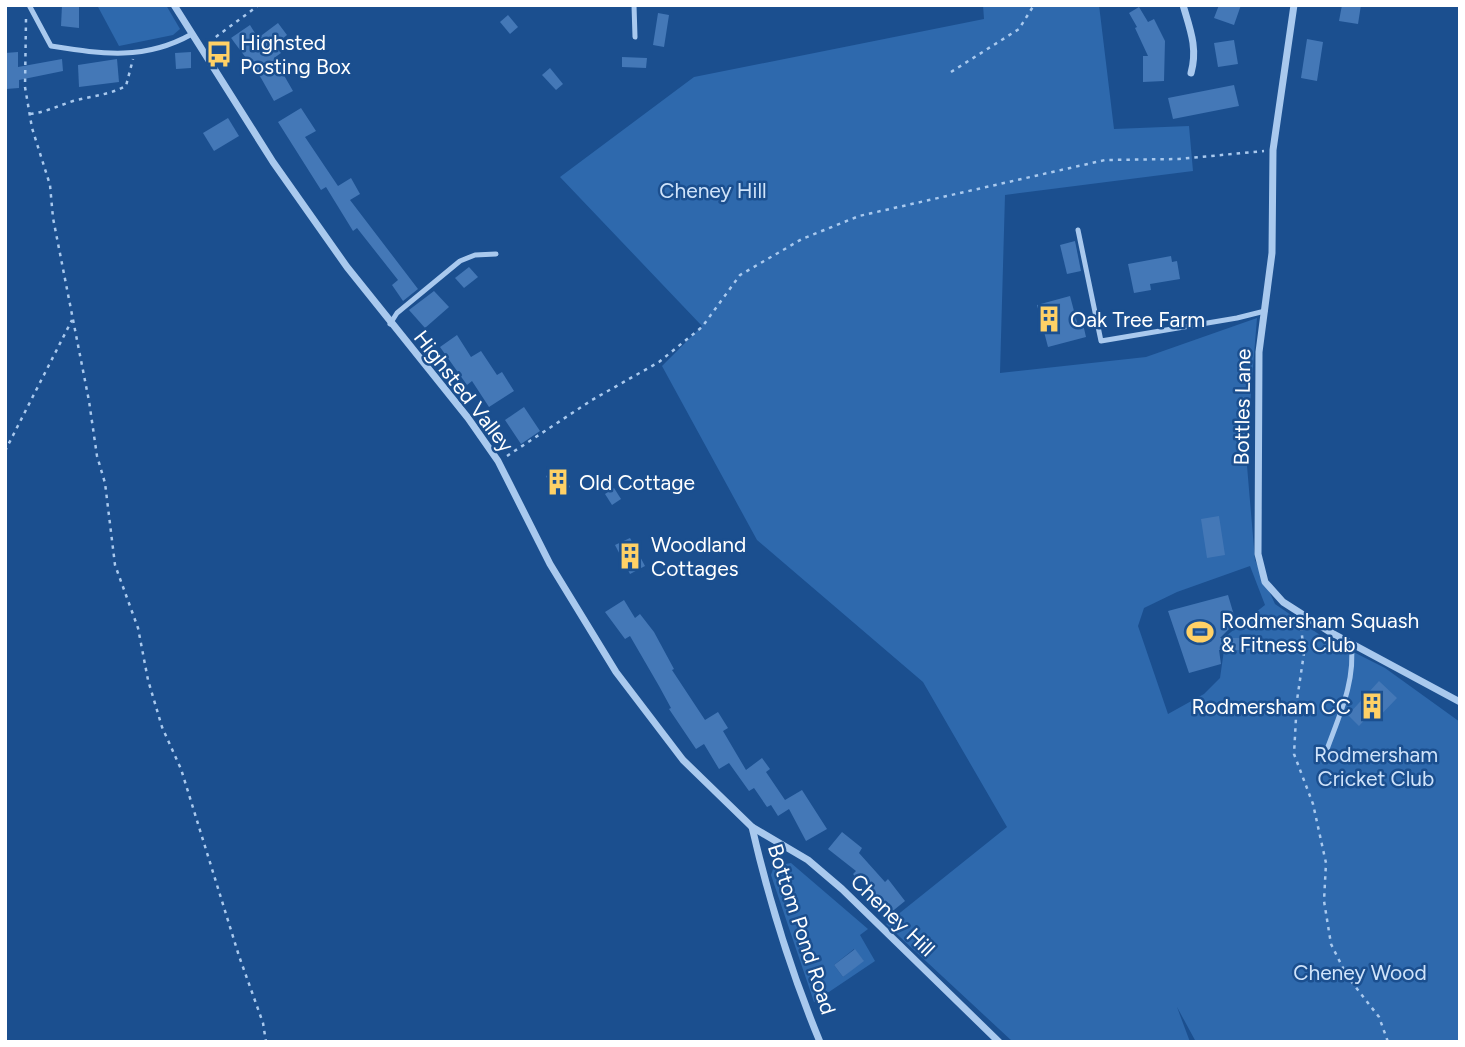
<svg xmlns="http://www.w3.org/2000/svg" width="1465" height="1047" font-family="Figtree,sans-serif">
  <rect width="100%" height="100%" fill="#1b4f8f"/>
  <g fill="#2e69ad" fill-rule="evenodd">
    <polygon points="97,5 166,5 180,29 173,35 119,46"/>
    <path d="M983,5H1099L1114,129L1189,126L1193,171L1005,195L1000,373L1146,357L1257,318L1246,454L1255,560L1275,604L1320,635L1385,668L1460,722V1042H1196L1177,1007L1190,1042H1013L886,924L1007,827L923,682L757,540L662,366L702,326L560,177L694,77L984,19ZM1250,566L1265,605L1226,636L1220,678L1204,694L1168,714L1138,626L1144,608L1177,592Z"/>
    <path d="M791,863L868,929L860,935L875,961L814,1002L771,875L774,866ZM854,949L863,960L843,977L834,965Z"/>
  </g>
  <g fill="#4478b7">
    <polygon points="62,5 79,5 79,28 61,26"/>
    <polygon points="1219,5 1241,5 1234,25 1214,18"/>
    <polygon points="1342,5 1361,5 1358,24 1339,21"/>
    <polygon points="1139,7 1148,22 1154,19 1165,41 1164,81 1143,82 1143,56 1148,56 1135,28 1137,27 1129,13"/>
    <polygon points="658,13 669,15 664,47 653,45"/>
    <polygon points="508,15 518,27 510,34 500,22"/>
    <polygon points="278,23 287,35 275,45 281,53 274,58 293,91 274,101 261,78 231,38 250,25 258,38"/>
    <polygon points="1307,39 1323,42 1317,81 1301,78"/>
    <polygon points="1234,40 1238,64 1218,67 1214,43"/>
    <polygon points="18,52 18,67 62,59 63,71 19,80 19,88 6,89 5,53"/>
    <polygon points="191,52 191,68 176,69 175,53"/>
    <polygon points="622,57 647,58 646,68 622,67"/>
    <polygon points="117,59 119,82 79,87 78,65"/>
    <polygon points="550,68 563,84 556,90 542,75"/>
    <polygon points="1234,85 1239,106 1173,119 1168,98"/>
    <polygon points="301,108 316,131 305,137 338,186 351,178 360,194 350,200 418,289 403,301 392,285 398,280 357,228 353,231 326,187 321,190 278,122"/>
    <polygon points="228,118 239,136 214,151 203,133"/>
    <polygon points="1075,241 1081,271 1067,274 1060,245"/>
    <polygon points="1171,256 1172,262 1177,261 1180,279 1150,284 1151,290 1134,293 1128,264"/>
    <polygon points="469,267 478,277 464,288 455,278"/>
    <polygon points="434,291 449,307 425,328 409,310"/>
    <polygon points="1070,296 1078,326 1083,324 1086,337 1048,347 1037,305"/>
    <polygon points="457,335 471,357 481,351 497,375 502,372 514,391 489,407 472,381 467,385 440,347"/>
    <polygon points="524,407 540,431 521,444 505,420"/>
    <polygon points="561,469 570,487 555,495 546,476"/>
    <polygon points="614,488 621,499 612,505 605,494"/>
    <polygon points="1219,516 1225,555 1207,558 1201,519"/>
    <polygon points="630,538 645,566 630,574 615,545"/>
    <polygon points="1228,595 1236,622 1220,638 1261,638 1261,650 1219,650 1221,664 1189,673 1168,611"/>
    <polygon points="624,600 635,618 640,614 654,632 674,669 672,670 705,720 718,712 728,728 723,731 746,770 762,758 770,769 766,772 785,800 802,790 827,829 806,841 789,809 778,816 771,805 767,807 754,788 749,791 729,763 719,769 704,744 696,749 669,709 671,708 659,686 630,636 625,639 605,612"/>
    <polygon points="1379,681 1397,698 1375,721 1369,715 1359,726 1348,715"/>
    <polygon points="842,832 862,848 859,853 885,882 888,879 905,901 889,914 861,879 859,881 853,874 856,871 828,849"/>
    <polygon points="855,949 864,961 843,977 834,965"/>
  </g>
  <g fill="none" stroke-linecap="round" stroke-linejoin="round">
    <g stroke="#a9c9ee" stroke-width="2.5" stroke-dasharray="3.5 5" stroke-linecap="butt">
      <polyline points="26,19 25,87 32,128 50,185 53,218 89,401 97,456 105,483 115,565 138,628 148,680 162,727 181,769 239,956 263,1023 266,1042"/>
      <polyline points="209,42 259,5"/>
      <polyline points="951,72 1019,29 1034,5"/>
      <path d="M30,114C46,112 58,106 73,101C91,96 109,95 126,86L133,59"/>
      <polyline points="5,451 72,320"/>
      <polyline points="507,456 592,400 659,362 702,327 740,275 802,239 859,216 1105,160 1179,159 1264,151"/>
      <polyline points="1301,627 1304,653 1297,700 1294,754 1313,804 1326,863 1324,901 1331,944 1347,976 1379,1017 1388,1042"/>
    </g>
    <g stroke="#a9c9ee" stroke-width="5">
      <path d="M29,5L51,46C102,54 144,61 192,34"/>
      <polyline points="634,5 635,37"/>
      <polyline points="1078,230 1101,341 1237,318 1265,311"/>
      <polyline points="390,324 397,313 460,261 475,255 496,254"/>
      <path d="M1326,752C1339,716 1356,681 1351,643"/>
    </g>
    <g stroke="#a9c9ee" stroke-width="7">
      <polyline points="174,5 273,162 347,267 468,418 498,461 550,564 616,672 683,760 752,827 808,860 842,889 999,1042"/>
      <path d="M1183,5C1190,29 1198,48 1191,73"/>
      <polyline points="1294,5 1273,150 1272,253 1259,352 1258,554 1265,582 1283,602 1330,632 1460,702"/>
      <path d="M752,827C769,901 791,972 820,1042"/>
    </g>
  </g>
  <defs>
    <g id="bus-bare" transform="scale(2.1)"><path d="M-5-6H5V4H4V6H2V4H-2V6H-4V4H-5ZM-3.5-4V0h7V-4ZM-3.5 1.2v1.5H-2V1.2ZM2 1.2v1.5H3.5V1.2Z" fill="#ffd166" stroke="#1b4f8f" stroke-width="2.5" paint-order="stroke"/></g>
    <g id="building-bare" transform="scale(2.1)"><path d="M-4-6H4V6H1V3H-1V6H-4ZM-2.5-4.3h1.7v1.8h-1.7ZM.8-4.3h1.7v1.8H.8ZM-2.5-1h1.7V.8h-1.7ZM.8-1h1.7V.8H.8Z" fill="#ffd166" stroke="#1b4f8f" stroke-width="2.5" paint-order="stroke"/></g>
    <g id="stadium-bare" transform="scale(2.1)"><path d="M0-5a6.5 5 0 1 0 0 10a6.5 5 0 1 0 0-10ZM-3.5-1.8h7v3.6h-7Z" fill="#ffd166" stroke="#1b4f8f" stroke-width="2.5" paint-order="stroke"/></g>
  </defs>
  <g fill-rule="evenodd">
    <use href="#bus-bare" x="219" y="54"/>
    <use href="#building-bare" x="1049" y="319"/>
    <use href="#building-bare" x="558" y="482"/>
    <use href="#building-bare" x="630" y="556"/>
    <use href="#stadium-bare" x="1200" y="632"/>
    <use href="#building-bare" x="1372" y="706"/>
  </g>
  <g text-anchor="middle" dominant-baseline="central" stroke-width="5" stroke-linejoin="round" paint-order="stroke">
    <g font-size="21" fill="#fff" stroke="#1b4f8f" text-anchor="start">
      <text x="240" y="42">Highsted<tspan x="240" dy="24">Posting Box</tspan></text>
      <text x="1070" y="319">Oak Tree Farm</text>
      <text x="579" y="482">Old Cottage</text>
      <text x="651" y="544">Woodland<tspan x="651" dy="24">Cottages</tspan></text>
      <text x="1221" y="620">Rodmersham Squash<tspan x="1221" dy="24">&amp; Fitness Club</tspan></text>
      <text x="1351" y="706" text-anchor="end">Rodmersham CC</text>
    </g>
    <g font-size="21" fill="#cfe3fa" stroke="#1b4f8f">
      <text x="713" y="190">Cheney Hill</text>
      <text x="1376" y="754">Rodmersham<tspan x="1376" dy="24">Cricket Club</tspan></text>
      <text x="1360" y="972">Cheney Wood</text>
    </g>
    <g font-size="21" fill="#fff" stroke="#1b4f8f">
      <text transform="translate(464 391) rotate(52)">Highsted Valley</text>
      <text transform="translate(1242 407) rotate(-89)">Bottles Lane</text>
      <text transform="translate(893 915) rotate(44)">Cheney Hill</text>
      <text transform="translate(802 929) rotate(72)">Bottom Pond Road</text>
    </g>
  </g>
  <rect width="1465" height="1047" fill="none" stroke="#ffffff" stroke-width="14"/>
</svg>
